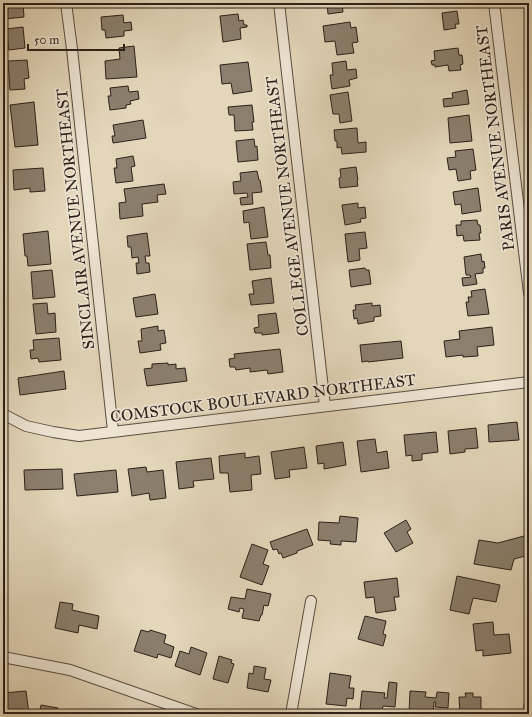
<svg xmlns="http://www.w3.org/2000/svg" width="532" height="717" font-family="'IM FELL Great Primer',serif">
  <rect width="100%" height="100%" fill="#e3d6b9"/>
  <filter id="stains"><feTurbulence type="fractalNoise" baseFrequency=".005" numOctaves="4"/><feColorMatrix values="0 0 0 0 .2 0 0 0 0 .09 0 0 0 0 .02 0 0 0 .5 -.17"/></filter>
  <radialGradient id="worn" r=".72"><stop offset=".6" stop-color="#630" stop-opacity="0"/><stop offset="1" stop-color="#630" stop-opacity=".3"/></radialGradient>
  <g fill="#8b7f6d" stroke="#2c201a">
    <polygon points="3,3 23,3 24,17 5,19"/>
    <polygon points="97,3 118,3 98,6"/>
    <polygon points="322,3 342,3 343,12 328,14 327,3"/>
    <polygon points="457,11 459,24 455,24 456,28 444,30 442,13"/>
    <polygon points="238,14 239,21 243,20 244,25 247,25 247,27 240,28 241,39 223,42 220,16"/>
    <polygon points="123,15 124,23 131,22 132,30 124,31 124,36 106,38 105,30 102,30 101,17"/>
    <polygon points="350,22 351,28 356,27 358,42 352,43 354,53 337,55 335,41 325,42 323,26"/>
    <polygon points="23,27 25,48 9,50 6,29"/>
    <polygon points="134,46 137,77 106,79 105,61 120,59 119,48"/>
    <polygon points="458,48 459,55 462,55 463,64 460,65 461,70 449,71 448,65 435,67 435,65 432,65 431,61 435,60 434,51"/>
    <polygon points="27,60 29,78 24,79 25,89 10,90 8,61"/>
    <polygon points="346,61 347,70 356,69 357,78 349,80 350,86 332,89 330,75 333,75 332,63"/>
    <polygon points="248,62 252,91 233,94 231,83 222,84 220,65"/>
    <polygon points="128,86 129,92 138,91 139,99 130,101 131,104 126,105 126,108 110,110 108,96 111,96 110,88"/>
    <polygon points="467,90 469,104 444,107 443,99 453,98 452,93"/>
    <polygon points="348,92 352,121 340,123 339,114 333,114 330,95"/>
    <polygon points="34,102 38,145 15,147 10,105"/>
    <polygon points="252,105 254,122 252,122 253,130 235,131 234,115 229,115 228,107"/>
    <polygon points="469,115 472,141 450,143 448,118"/>
    <polygon points="143,120 146,138 113,143 112,136 115,136 113,125"/>
    <polygon points="357,128 358,143 366,142 366,152 342,154 341,147 337,148 337,141 335,141 334,130"/>
    <polygon points="254,139 255,147 257,146 258,160 238,162 236,141"/>
    <polygon points="473,149 476,170 470,171 471,179 458,181 456,169 449,170 447,158 456,157 455,151"/>
    <polygon points="133,156 135,166 131,167 133,181 116,183 114,168 117,168 116,159"/>
    <polygon points="356,167 358,180 357,181 358,186 340,188 339,178 341,177 340,169"/>
    <polygon points="43,168 45,191 30,192 30,188 14,190 13,170"/>
    <polygon points="257,171 259,180 260,180 262,192 252,193 253,204 241,205 240,198 248,197 247,193 234,194 233,182 241,181 240,173"/>
    <polygon points="164,184 166,194 157,195 158,202 142,204 143,216 120,219 119,203 126,202 124,189"/>
    <polygon points="478,188 481,211 462,214 461,204 455,205 453,192"/>
    <polygon points="358,203 358,208 365,207 366,218 360,219 361,222 345,225 342,205"/>
    <polygon points="264,207 268,237 251,239 249,222 244,223 243,211"/>
    <polygon points="477,220 478,225 480,225 481,233 479,233 480,240 464,241 463,235 457,236 456,225 461,225 461,221"/>
    <polygon points="48,231 51,264 28,266 27,256 25,256 23,234"/>
    <polygon points="365,232 367,248 359,249 360,260 348,262 345,234"/>
    <polygon points="147,233 150,256 145,256 146,263 149,263 150,272 137,274 136,263 139,263 138,257 132,258 131,247 128,247 127,236"/>
    <polygon points="266,242 268,255 270,255 271,268 250,270 247,244"/>
    <polygon points="481,254 482,262 484,261 485,268 483,268 483,273 475,274 477,284 463,286 462,278 471,277 470,275 466,275 464,257"/>
    <polygon points="365,268 366,270 369,270 371,284 351,287 349,270"/>
    <polygon points="52,270 55,297 33,299 31,272"/>
    <polygon points="271,278 274,303 251,305 249,294 254,294 252,281"/>
    <polygon points="485,289 489,314 468,316 466,302 469,302 468,297 472,297 471,291"/>
    <polygon points="155,294 158,314 136,317 133,298"/>
    <polygon points="47,303 48,314 55,313 56,332 36,334 33,304"/>
    <polygon points="372,303 372,306 380,305 381,316 374,317 374,321 358,324 357,318 354,319 353,310 356,310 355,305"/>
    <polygon points="276,313 279,333 262,335 262,333 255,333 254,328 259,327 258,315"/>
    <polygon points="158,326 158,331 164,330 166,343 160,344 161,350 140,353 138,341 142,341 141,329"/>
    <polygon points="492,327 494,345 477,347 478,356 463,357 463,355 446,357 444,341 460,339 459,331"/>
    <polygon points="59,338 61,360 39,362 38,358 31,359 30,350 34,350 33,340"/>
    <polygon points="401,341 403,358 368,362 368,361 362,362 360,345"/>
    <polygon points="280,349 283,372 268,374 267,370 250,372 250,368 236,370 235,367 230,367 229,359 235,358 234,354"/>
    <polygon points="168,363 168,365 176,364 176,369 185,368 187,381 147,386 144,369 152,368 152,364"/>
    <polygon points="64,371 66,389 20,395 18,378"/>
    <polygon points="517,422 519,440 489,442 488,425"/>
    <polygon points="476,428 478,448 465,449 465,452 450,454 448,431"/>
    <polygon points="436,432 438,452 422,454 422,460 412,461 412,455 406,456 404,435"/>
    <polygon points="375,439 377,453 387,451 389,468 361,472 357,441"/>
    <polygon points="343,442 346,465 324,469 324,463 318,464 316,446"/>
    <polygon points="304,447 307,468 289,470 290,477 275,479 271,452"/>
    <polygon points="245,453 245,458 259,456 261,474 251,475 252,490 230,492 228,473 220,473 219,456"/>
    <polygon points="211,458 214,479 193,481 194,487 179,489 176,462"/>
    <polygon points="146,467 147,472 163,470 166,498 150,500 149,493 132,496 128,469"/>
    <polygon points="62,469 63,489 25,490 24,470"/>
    <polygon points="116,470 118,492 77,496 74,474"/>
    <polygon points="340,516 358,518 356,542 341,541 341,545 330,544 331,541 318,540 319,522 339,523"/>
    <polygon points="406,520 411,529 407,532 413,543 396,552 384,533"/>
    <polygon points="307,529 313,545 297,551 297,553 283,558 281,553 279,554 277,549 273,550 270,542"/>
    <polygon points="524,536 529,555 514,559 511,570 474,564 479,540 498,543"/>
    <polygon points="252,544 268,550 263,564 269,566 262,585 240,577"/>
    <polygon points="457,576 500,585 496,602 473,598 469,614 450,610"/>
    <polygon points="397,578 399,597 394,597 396,610 376,613 374,597 366,598 364,582"/>
    <polygon points="247,589 271,594 268,606 264,605 262,615 261,615 259,621 242,618 244,609 240,608 239,612 228,609 231,597 245,599"/>
    <polygon points="60,602 73,604 72,610 99,616 97,629 79,625 78,633 55,628"/>
    <polygon points="365,616 386,621 383,634 386,635 383,646 358,639"/>
    <polygon points="493,622 494,635 509,634 511,653 483,656 483,650 476,651 473,624"/>
    <polygon points="141,630 149,632 150,630 166,635 164,643 174,647 171,658 158,654 157,658 134,651"/>
    <polygon points="191,647 207,653 200,675 175,666 180,651 189,654"/>
    <polygon points="219,656 232,660 231,663 234,664 228,683 213,679"/>
    <polygon points="254,666 266,668 264,679 271,680 268,692 247,688 249,673 253,674"/>
    <polygon points="330,673 351,676 349,688 354,688 353,699 347,698 346,706 326,704"/>
    <polygon points="389,682 397,683 395,707 383,706 382,711 360,709 362,691 385,693 384,698 387,698"/>
    <polygon points="26,691 29,714 3,714 3,693"/>
    <polygon points="410,691 426,692 425,697 436,698 437,692 449,693 448,708 435,707 436,702 434,702 433,714 409,714"/>
    <polygon points="465,693 473,693 473,697 481,697 481,714 460,714 459,697 466,697"/>
    <rect x="524" y="704" width="5" height="10"/>
    <polygon points="41,705 58,708 56,714 39,714"/>
  </g>
  <g fill="none" stroke-linecap="round" stroke-linejoin="round">
    <g stroke="#5a4e42" stroke-width="12">
      <g id="street">
        <polyline points="66,3 72,49 113,431"/>
        <polyline points="279,3 325,406"/>
        <polyline points="494,3 529,293"/>
        <polyline points="3,414 26,426 53,432 79,436 529,382"/>
        <polyline points="3,657 70,670 196,714"/>
        <polyline points="291,714 311,601"/>
      </g>
    </g>
    <use href="#street" stroke="#ede4d2" stroke-width="10"/>
  </g>
  <g text-anchor="middle" dominant-baseline="central" stroke-width="3.5" stroke-linejoin="round" paint-order="stroke">
    <g font-size="16" fill="#2c201a" stroke="#ede4d2">
      <text transform="translate(495 138) rotate(-97)">PARIS AVENUE NORTHEAST</text>
      <text transform="translate(287 206) rotate(-97)">COLLEGE AVENUE NORTHEAST</text>
      <text transform="translate(75 219) rotate(-96)">SINCLAIR AVENUE NORTHEAST</text>
      <text transform="translate(263 398) rotate(-7)">COMSTOCK BOULEVARD NORTHEAST</text>
    </g>
  </g>
  <rect width="532" height="717" fill="none" stroke="#e3d6b9" stroke-width="16"/>
  <rect x="4" y="4" width="524" height="709" fill="none" stroke="#2c201a" stroke-width="2"/>
  <rect x="8" y="8" width="516" height="701" fill="none" stroke="#2c201a"/>
  <path d="M28 44v6h96v-6" fill="none" stroke="#2c201a" stroke-width="2"/>
  <text x="34" y="44" font-size="12" fill="#2c201a" stroke="#ede4d2" stroke-width="3" paint-order="stroke">50 m</text>
  <rect width="100%" height="100%" filter="url(#stains)"/>
  <rect width="100%" height="100%" fill="url(#worn)"/>
</svg>
